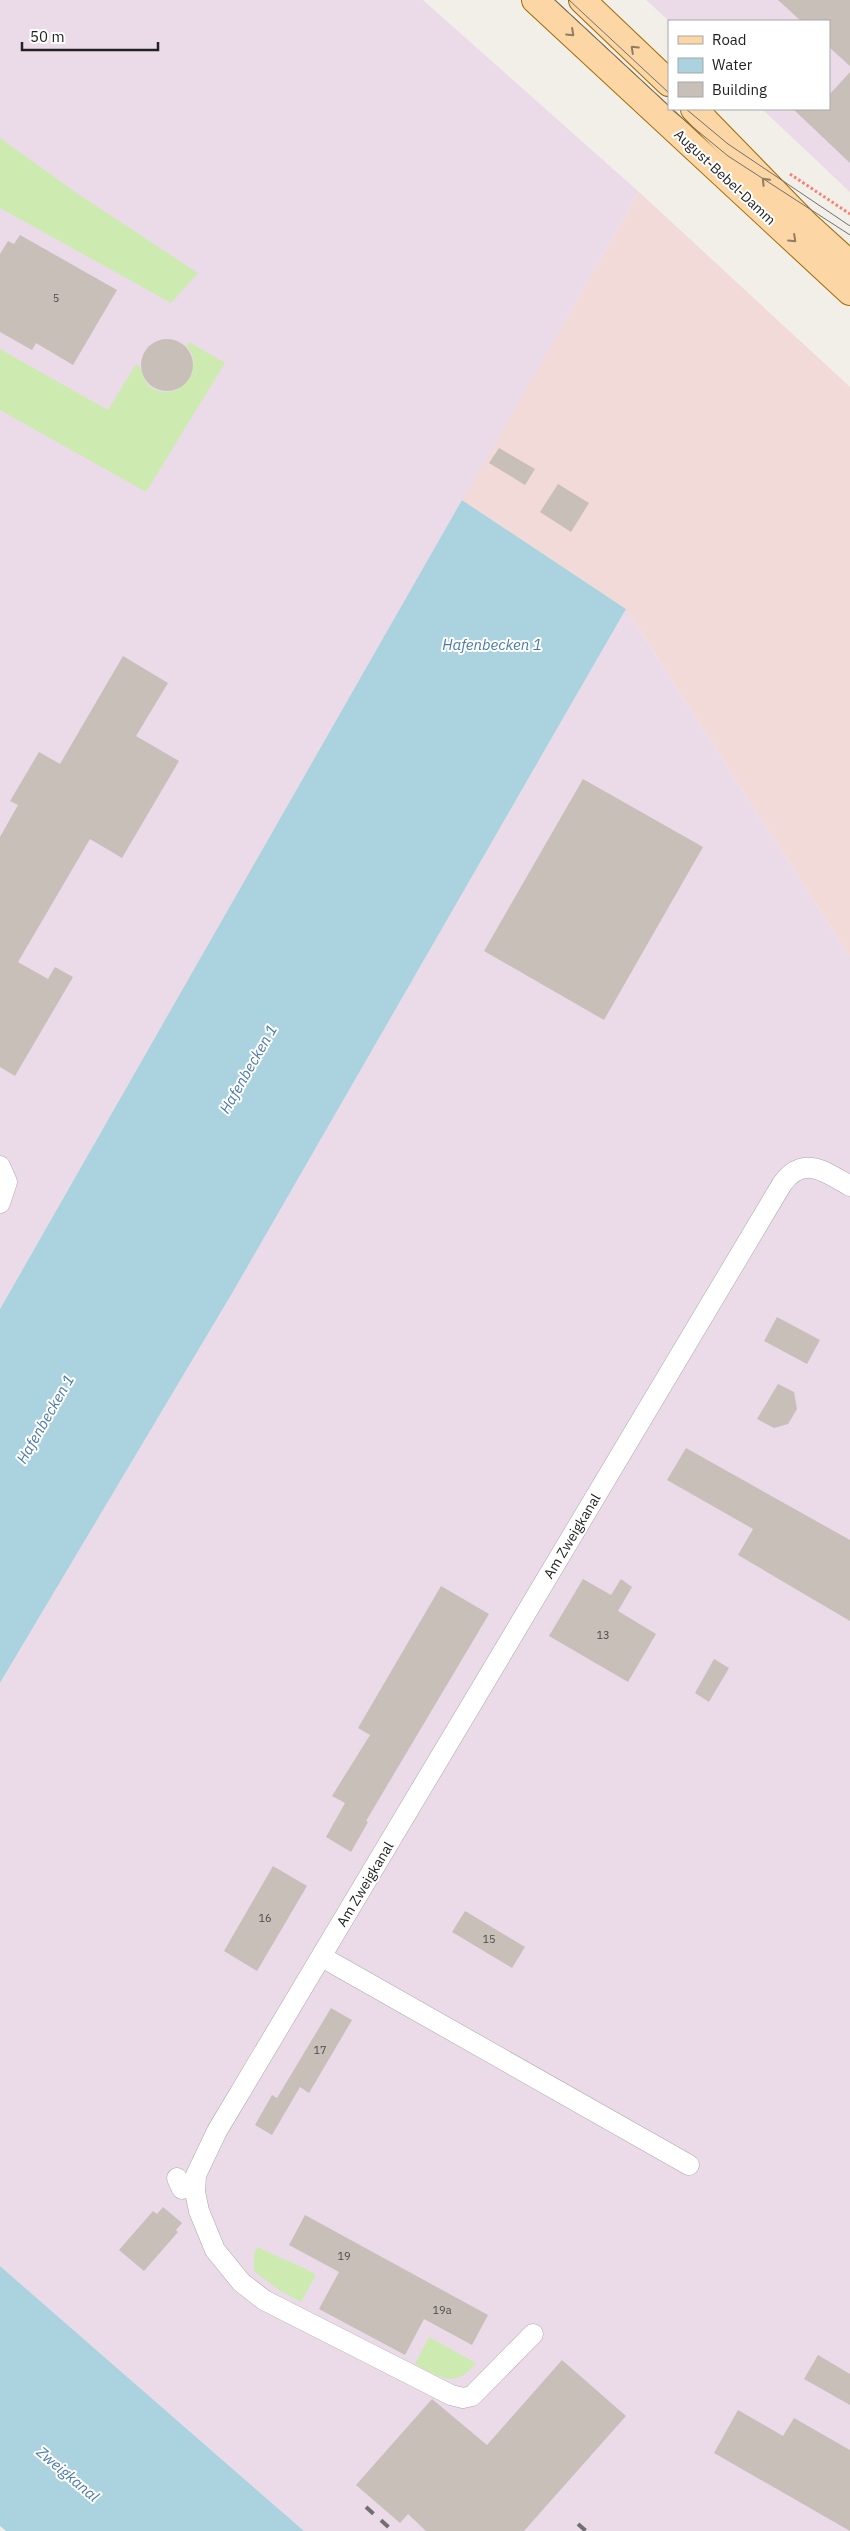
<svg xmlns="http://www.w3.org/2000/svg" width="850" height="2531" font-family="'IBM Plex Sans',sans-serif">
  <rect width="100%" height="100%" fill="#f2efe9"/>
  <polygon fill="#f2dad9" points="639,192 850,387 850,957 626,609 462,500"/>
  <g fill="#ebdbe8">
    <polygon points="0,0 423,0 639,192 0,1309"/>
    <polygon points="646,0 850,0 850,192 762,109 829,109 829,21 669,21"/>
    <polygon points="626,609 850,957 850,2531 304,2531 0,2266 0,1683 234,1290"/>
  </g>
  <g fill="#cdebb0">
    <polygon points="0,138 78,194 198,273 171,303 0,208"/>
    <path d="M189,342L225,363L146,492L0,410V349L108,410L136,364C145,369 141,384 156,390C183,400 205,368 187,346Z"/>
    <path d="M258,2247C277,2258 298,2263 316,2275L301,2302L279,2290L254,2271V2253Z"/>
    <path d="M429,2337L476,2363C455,2390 440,2377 415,2364Z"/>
  </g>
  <g fill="#aad3df">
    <polygon points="462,500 626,609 234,1290 0,1683 0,1309"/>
    <polygon points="0,2266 304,2531 6,2531 0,2526"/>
  </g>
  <g fill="#c7bfb8">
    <polygon points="778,0 850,0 850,66 829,47 829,21 801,21"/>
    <polygon points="850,72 850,163 793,109 829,109 829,95"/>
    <polygon points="20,235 117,290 73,365 36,343 32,350 0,332 0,254 8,241 14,244"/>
    <circle cx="167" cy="365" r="26"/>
    <polygon points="499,448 535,469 525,485 489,463"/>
    <polygon points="558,484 589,503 571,532 540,512"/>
    <polygon points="123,656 168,683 136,736 179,761 122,858 90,839 18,962 48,979 55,967 73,977 15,1076 0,1067 0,837 18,805 10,801 39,752 60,764"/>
    <polygon points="583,779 703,847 604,1020 484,951"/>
    <polygon points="777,1317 820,1340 807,1364 764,1341"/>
    <polygon points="778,1384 794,1392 797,1409 788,1424 774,1428 757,1419"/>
    <polygon points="686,1448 850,1540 850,1621 738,1555 753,1529 667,1480"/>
    <polygon points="583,1579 611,1595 621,1579 632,1587 618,1611 656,1634 628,1682 549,1636"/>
    <polygon points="441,1586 489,1614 366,1821 368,1822 351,1852 326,1837 345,1803 332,1796 370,1735 358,1728"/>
    <polygon points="714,1659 729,1668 709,1702 695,1693"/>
    <polygon points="273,1866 307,1886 257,1971 224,1951"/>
    <polygon points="465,1911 525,1947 512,1968 452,1932"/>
    <polygon points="331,2008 352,2020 309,2093 300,2087 272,2135 255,2125 272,2095 277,2098"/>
    <polygon points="163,2207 182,2223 176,2230 178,2232 144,2271 119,2250 153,2211 157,2214"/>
    <polygon points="305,2215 488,2315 472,2345 424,2319 405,2355 319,2309 339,2272 289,2245"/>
    <polygon points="818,2355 850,2374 850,2405 804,2379"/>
    <polygon points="562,2360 626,2416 524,2531 426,2531 408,2514 400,2523 356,2485 432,2399 487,2445"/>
    <polygon points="738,2410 783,2436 794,2418 850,2450 850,2531 714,2453"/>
  </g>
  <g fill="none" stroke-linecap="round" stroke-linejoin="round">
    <g stroke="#a9a9a9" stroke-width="21">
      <g id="minor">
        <polyline points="0,1166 7,1182 0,1203"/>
        <polyline points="322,1957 689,2165"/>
        <polyline points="177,2178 182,2189"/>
        <path d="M533,2334L472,2396L463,2398L451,2395L264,2300L241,2282L215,2250L199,2211L195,2192L196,2175L217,2131L782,1184C803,1154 826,1172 850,1186"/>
      </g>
    </g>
    <g stroke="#a06b00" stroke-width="28">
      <g id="major">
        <polyline points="535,0 850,292"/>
        <polyline points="582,0 669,83"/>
        <polyline points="694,109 808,226 850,264"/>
      </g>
    </g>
    <polyline stroke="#fa8072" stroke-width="3" stroke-dasharray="2.5 2.5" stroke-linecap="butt" points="790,174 850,214"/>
    <use href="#minor" stroke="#fff" stroke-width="20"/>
    <use href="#major" stroke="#fcd6a4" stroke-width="26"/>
    <g stroke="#707070" stroke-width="1">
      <polyline points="555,0 669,106"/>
      <polyline points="569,0 669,93"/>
      <polyline points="671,109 728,156 850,235"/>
      <polyline points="686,109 728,144 850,226"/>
    </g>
    <g stroke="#707070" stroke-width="4" stroke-dasharray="10 10" stroke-linecap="butt">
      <polyline points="366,2507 393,2531"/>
      <polyline points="578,2524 586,2531"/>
    </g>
  </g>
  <defs><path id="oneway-chevron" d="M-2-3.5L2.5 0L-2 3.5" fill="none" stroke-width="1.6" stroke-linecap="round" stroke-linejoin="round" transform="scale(1.25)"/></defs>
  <g stroke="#8f7c63">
    <use href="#oneway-chevron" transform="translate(571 33) rotate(43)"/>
    <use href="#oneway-chevron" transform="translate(634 49) rotate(-137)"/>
    <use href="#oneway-chevron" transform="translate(765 181) rotate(-134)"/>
    <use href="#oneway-chevron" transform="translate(793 239) rotate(43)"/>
  </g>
  <g text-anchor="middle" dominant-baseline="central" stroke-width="4" stroke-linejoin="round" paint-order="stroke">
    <g font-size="11" fill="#4b4948">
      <text x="56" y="298">5</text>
      <text x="603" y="1635">13</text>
      <text x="265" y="1918">16</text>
      <text x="489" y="1939">15</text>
      <text x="320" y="2050">17</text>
      <text x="344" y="2256">19</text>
      <text x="442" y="2310">19a</text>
    </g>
    <g font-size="14" fill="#222" stroke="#fff">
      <text transform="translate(725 177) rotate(43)">August-Bebel-Damm</text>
      <text transform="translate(572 1536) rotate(-59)">Am Zweigkanal</text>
      <text transform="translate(365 1884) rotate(-59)">Am Zweigkanal</text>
    </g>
    <g font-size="15" font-style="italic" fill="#4a7aab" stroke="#fff">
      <text x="492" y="644">Hafenbecken 1</text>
      <text transform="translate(248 1069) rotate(-60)">Hafenbecken 1</text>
      <text transform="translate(45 1419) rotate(-60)">Hafenbecken 1</text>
      <text transform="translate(68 2474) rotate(40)">Zweigkanal</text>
    </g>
  </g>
  <rect x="668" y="20" width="162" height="90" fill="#ffffff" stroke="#a7a7a7"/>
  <rect x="678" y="36" width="25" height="8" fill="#fcd6a4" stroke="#a7a7a7"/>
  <text x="712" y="45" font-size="15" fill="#222222">Road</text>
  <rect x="678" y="58" width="25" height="15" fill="#aad3df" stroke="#a7a7a7"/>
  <text x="712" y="70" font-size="15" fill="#222222">Water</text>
  <rect x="678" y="82" width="25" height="15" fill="#c7bfb8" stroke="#a7a7a7"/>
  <text x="712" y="95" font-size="15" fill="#222222">Building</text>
  <path d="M22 42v8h136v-8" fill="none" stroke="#222222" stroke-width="2.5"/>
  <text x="30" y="42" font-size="15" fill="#222222" stroke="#ffffff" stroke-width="4" paint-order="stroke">50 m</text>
</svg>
